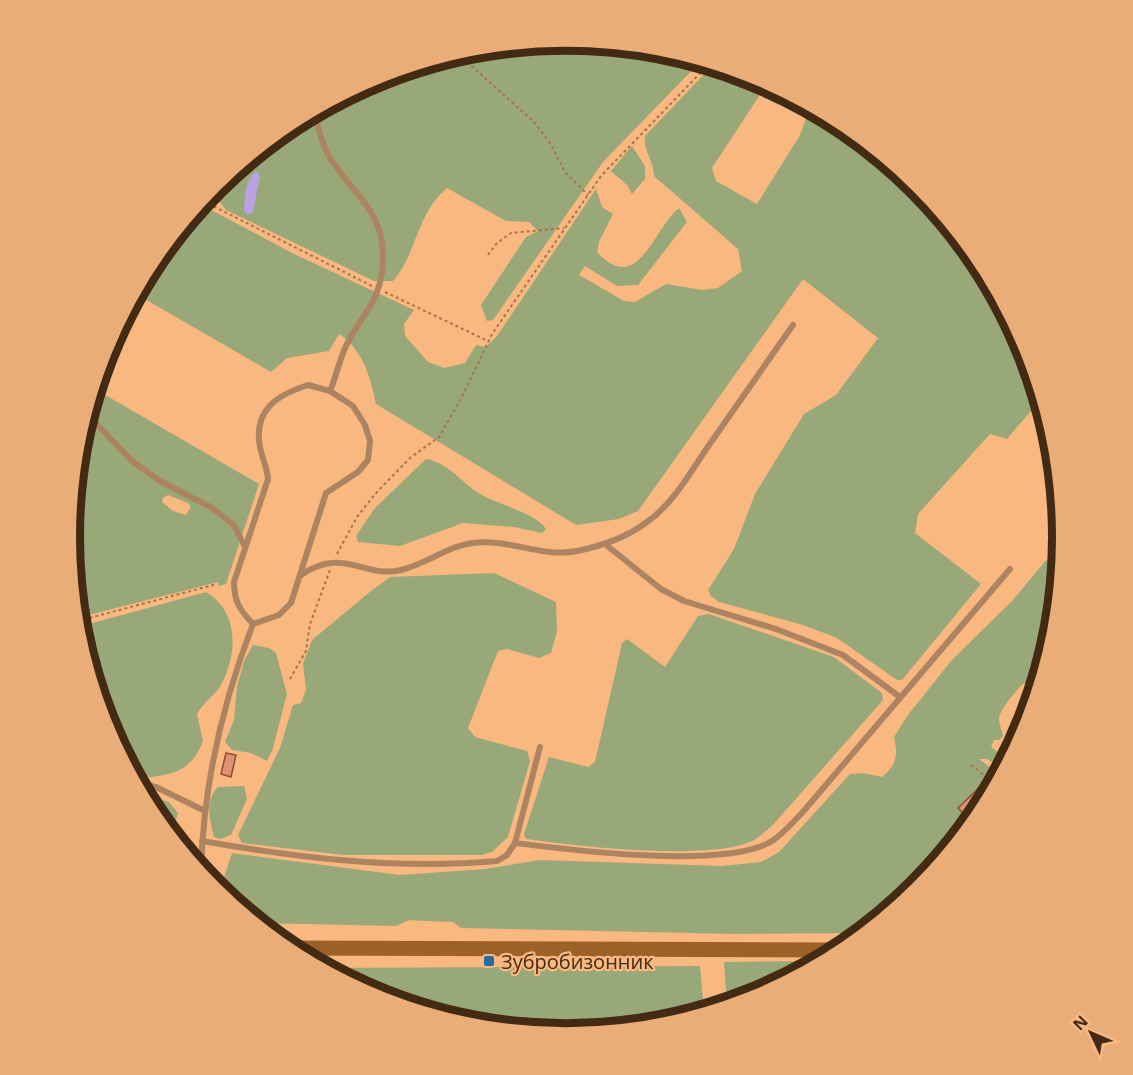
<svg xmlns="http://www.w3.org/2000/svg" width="1133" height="1075" font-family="'Open Sans',sans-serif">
  <rect width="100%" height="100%" fill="#f9b880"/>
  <g fill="#99a879" fill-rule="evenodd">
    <path d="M567,41L582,51L609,45L664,50L701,61L603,162L493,320L487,321L481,305L526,237L538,231L529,222L506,221L447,188C416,214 418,252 393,281H374L226,210L218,200L224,179L291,124L377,78L470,50Z"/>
    <path d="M713,65L757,78L765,87L712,168L716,181L757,204L800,135L809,110L813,108C907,159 983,249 1025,347C1033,363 1036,382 1041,399L1007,439L990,434L918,514L915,533L981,584L902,680H897L837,638L803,625L719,602L711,596L708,590L734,549L755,494L804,414L836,395L878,338L803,279L638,511L619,519L576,525L376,404C370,376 363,350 339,334L329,351L287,358L271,372L136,294L153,261L200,204L294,254L414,310L404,324L405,336L428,362L444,368L465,363L476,345L486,347L497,336L596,189L602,207L613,214L599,242L597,252C638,297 653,229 679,208L687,222L638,285L617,286L585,266L579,275L624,301L635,302L666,284L702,290L718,288L742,271L738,249L654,176C654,161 643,152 645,136Z"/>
    <polygon points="632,146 645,166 645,179 632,194 627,185 611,171"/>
    <path d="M95,389L259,484L226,584L218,586V582L77,618L70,537L79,440ZM168,495L188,503L191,507L186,515L173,511L162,502L163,498Z"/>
    <path d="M426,459C448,462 462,483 480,494C497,504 536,513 546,529L542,533L514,527L463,523L400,546L358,542L356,536L375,508Z"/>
    <path d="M1063,540L1054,635L1036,693L1024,683C1016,691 998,710 999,721C1000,726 1002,731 1003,736L999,740H994L991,747L999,753V767L987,759H979L1000,775L980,814L918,889L864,933L735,934L461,928L453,922L427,921L409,920L396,926L256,923L219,892L232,853L400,875L485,869L540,860L722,866L761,862L779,852L850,774L863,773L882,777C897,764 898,756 894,737L908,715L951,661L1012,601Z"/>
    <polygon points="494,573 556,602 557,631 551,653 539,658 507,649 498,651 468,728 475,737 527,751 530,761 508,837 492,852 482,855 344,855 242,843 238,835 280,748 293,705 301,703 306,690 303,664 312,640 371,591 390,577"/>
    <path d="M206,592C239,612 238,653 221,685C214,696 204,702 197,714L203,741C190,776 166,775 135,779L107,727L78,627Z"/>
    <path d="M709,614L834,657L882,693L883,700L772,826C766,830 760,837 754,840C713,862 575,846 526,839L524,834L549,757L588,767L595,762L622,643L627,639L665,667L698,616Z"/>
    <polygon points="253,645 269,648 276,653 287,694 273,748 267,761 251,753 232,750 225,742 234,720 237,687 244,661"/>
    <path d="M244,786L247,799L231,835L220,839L214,837C210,819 204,801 218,787Z"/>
    <polygon points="143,794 169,802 178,813 172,832 185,843 189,857 153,813"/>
    <polygon points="823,961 756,997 727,1006 724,962"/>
    <polygon points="700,966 704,1013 663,1025 566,1034 469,1025 376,997 323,968"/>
  </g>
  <path fill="#baa2e2" d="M256,171L260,176L253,212L247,215L244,210C245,196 245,181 256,171Z"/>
  <g fill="#de9173" stroke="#914b2e" stroke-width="1.5">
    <polygon points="226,753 236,755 231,777 221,774"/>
    <polygon points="984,783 992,791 983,807 970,820 958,808"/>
  </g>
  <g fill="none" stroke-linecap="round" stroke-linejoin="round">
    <g stroke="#a4754c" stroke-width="2" stroke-dasharray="3 3" stroke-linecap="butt">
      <polyline points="458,54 534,122 550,143 565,172 588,195"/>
      <polyline points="203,201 372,286"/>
      <polyline points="488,255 497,243 511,233 564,228"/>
      <polyline points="385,292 488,341"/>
      <polyline points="337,554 357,517 375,494 410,458 439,437 462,397 492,334 601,176 709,64"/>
      <polyline points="78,621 217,584"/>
      <polyline points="290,679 306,651 310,624 330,570"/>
      <polyline points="971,765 995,784"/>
    </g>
    <g stroke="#ac8461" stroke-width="6">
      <path d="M315,111C324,164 337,165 366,205C388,234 388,274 371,305C362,319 352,333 345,348C339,362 336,377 330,391"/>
      <path d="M308,385L330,391L353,406L365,425L370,441L368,460L358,472L326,493L291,603L279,615L253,624C240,610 234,602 234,582L268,479C267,467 262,458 260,447C253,410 277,395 308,385Z"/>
      <polyline points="87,414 132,461 160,481 212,508 234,525 245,547"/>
      <polyline points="605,544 661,589 684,601 776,629 843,655 900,697"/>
      <path d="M301,575C344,546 364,579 401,570C427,564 447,546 473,543C508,538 542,558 577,551C602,546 627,537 647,522C673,504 690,473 707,448C736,407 764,366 793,325"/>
      <polyline points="136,781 156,787 203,810"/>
      <path d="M202,841C300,858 398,870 497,861L507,855L515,843L540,747"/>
      <path d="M515,843C571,850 726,870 772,841C783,834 793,822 802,813L1010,569"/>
      <path d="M201,872C203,786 222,704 253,624"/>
    </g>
    <polyline stroke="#9c6127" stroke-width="15" points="287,948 843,950"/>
  </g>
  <rect fill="#206ea0" stroke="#f9b880" stroke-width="2" x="483" y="955" width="12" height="12" rx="3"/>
  <g text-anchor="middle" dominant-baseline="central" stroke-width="4.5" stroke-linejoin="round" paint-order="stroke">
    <g font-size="20" fill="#432a12" stroke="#f9b880" text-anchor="start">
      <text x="501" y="961">Зубробизонник</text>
    </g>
  </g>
  <path d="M0 0H1133V1075H0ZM80 537a486 486 0 1 1 972 0a486 486 0 1 1-972 0Z" fill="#eaad77" fill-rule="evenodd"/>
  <path fill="none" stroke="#432a12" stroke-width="8" d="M80 537a486 486 0 1 1 972 0a486 486 0 1 1-972 0Z"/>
  <g transform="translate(1091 1033) rotate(314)" stroke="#f9b880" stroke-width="4.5" paint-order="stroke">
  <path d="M0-4.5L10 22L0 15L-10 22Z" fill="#432a12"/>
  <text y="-9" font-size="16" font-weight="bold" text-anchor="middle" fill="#432a12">N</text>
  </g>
</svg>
